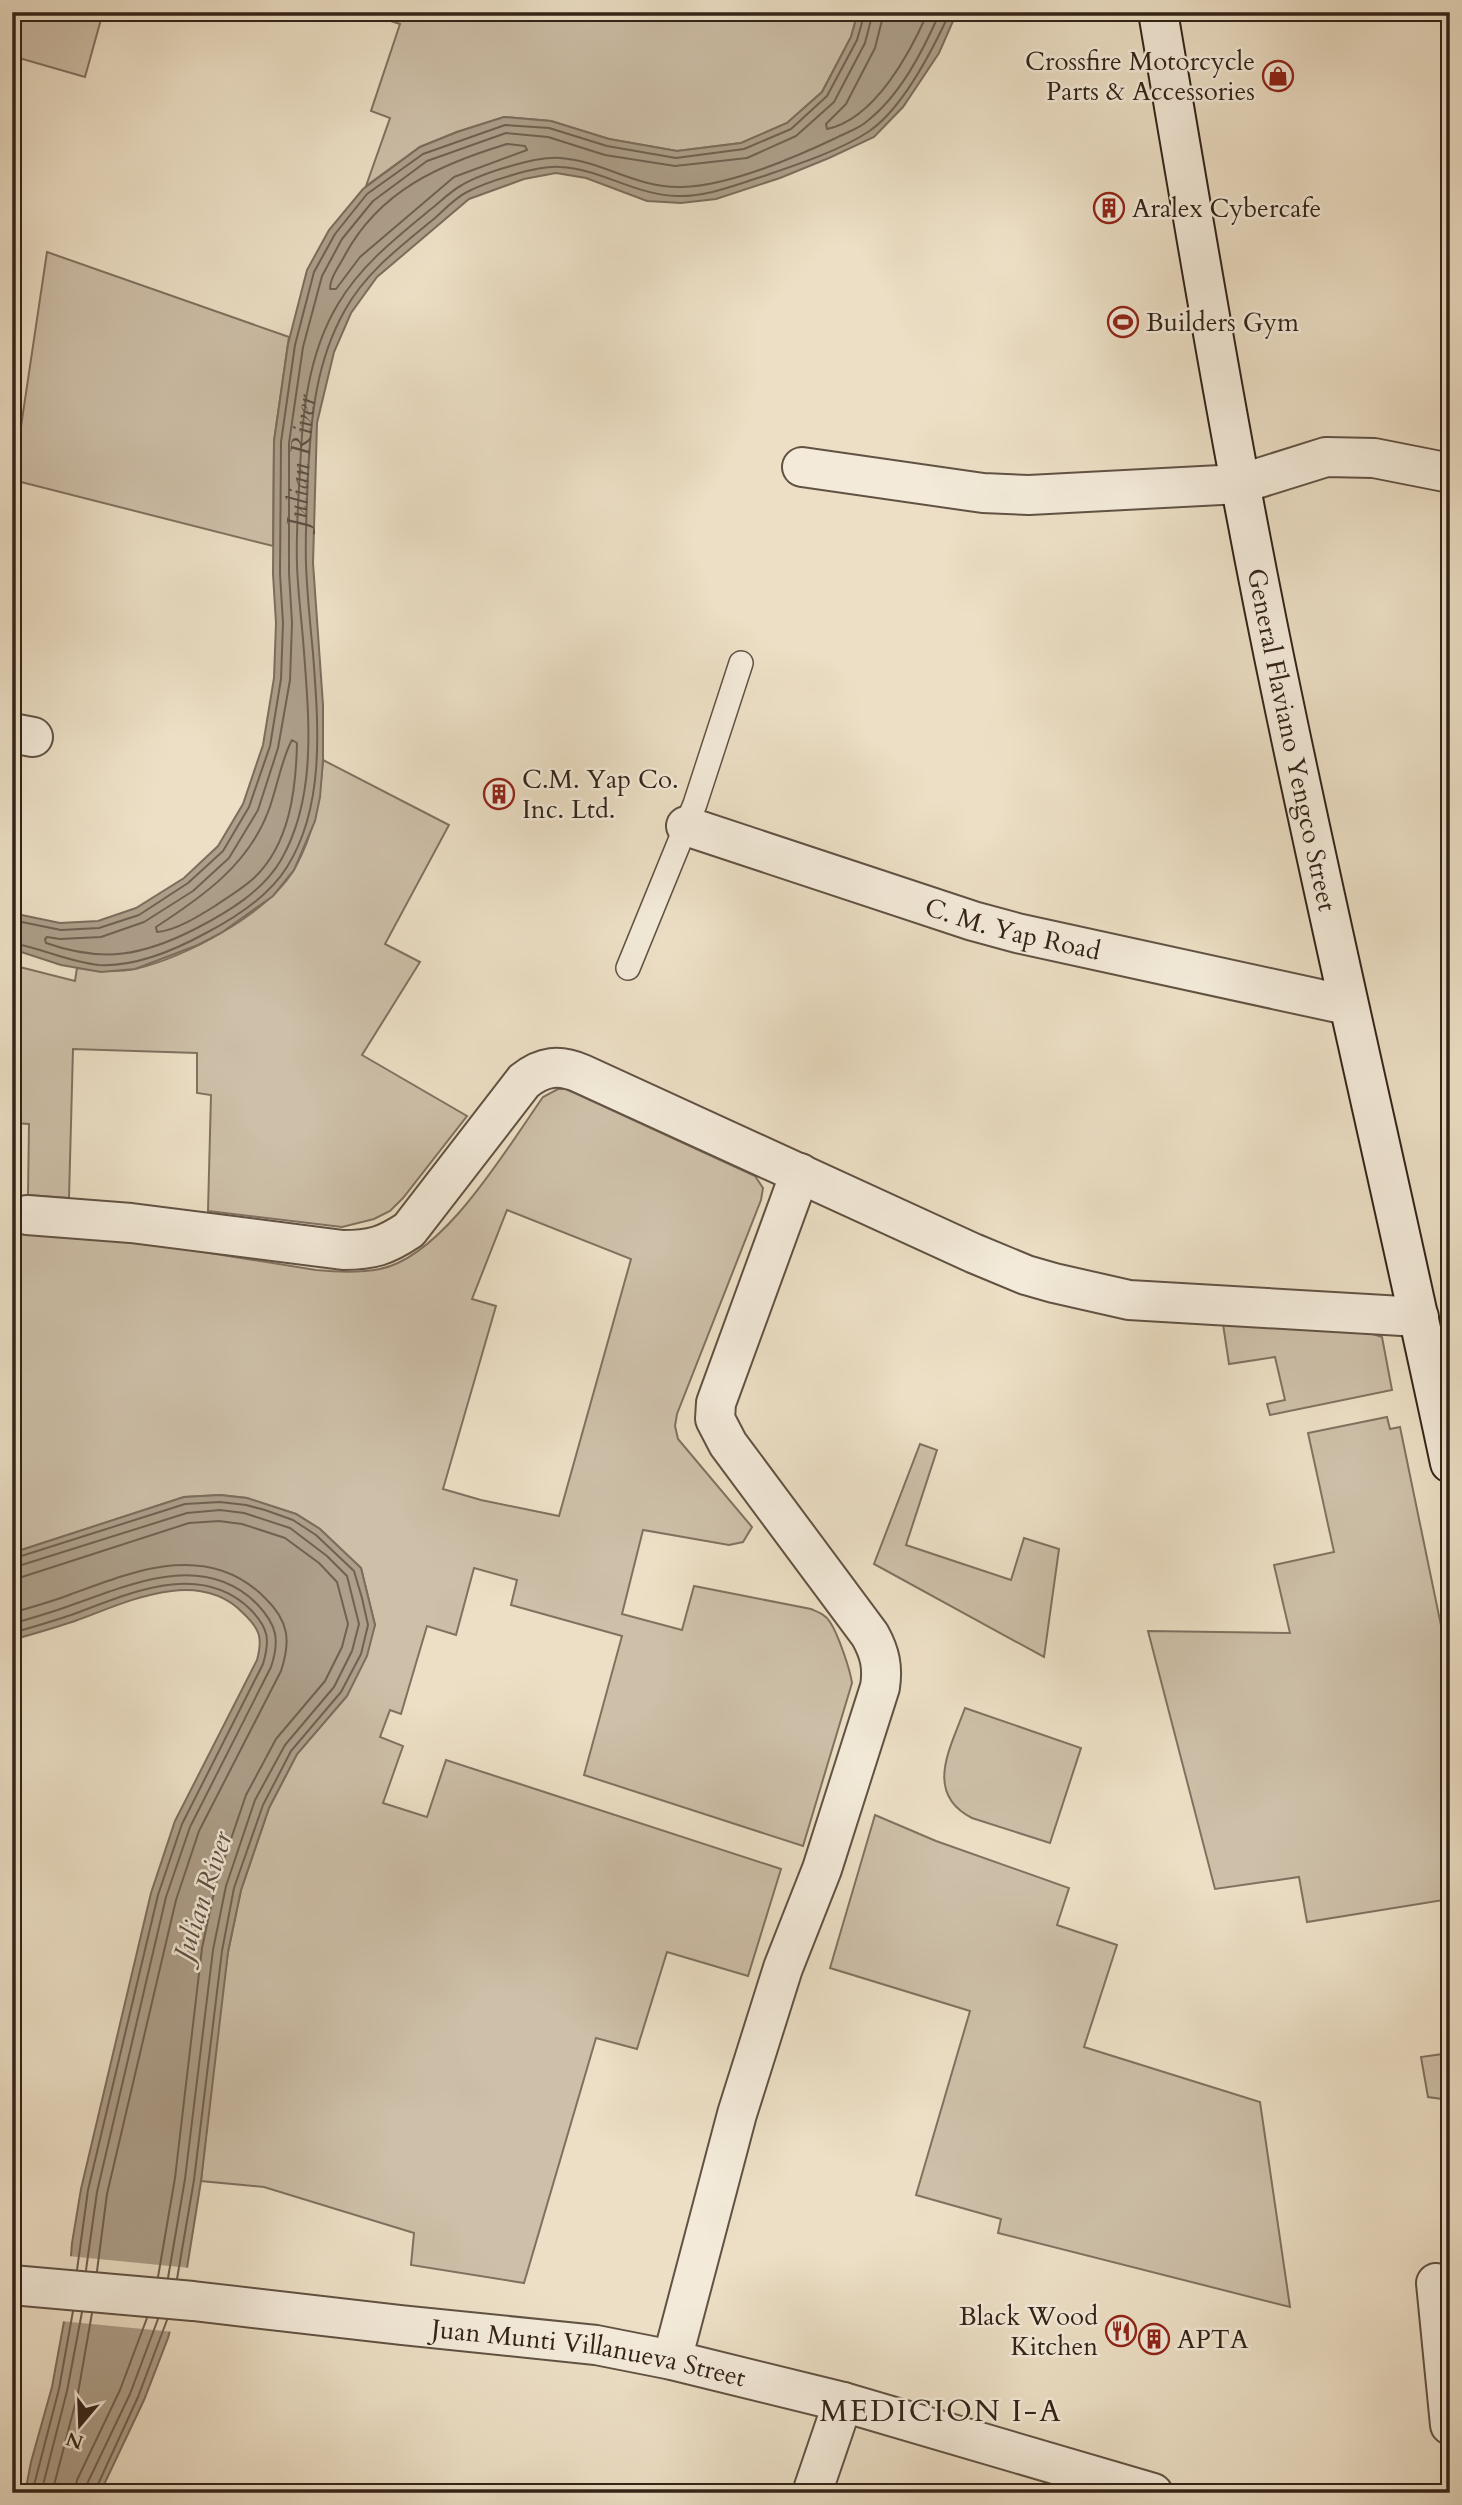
<svg xmlns="http://www.w3.org/2000/svg" width="1462" height="2505" font-family="Cardo,serif">
  <rect width="100%" height="100%" fill="#ecdfc5"/>
  <filter id="stains"><feTurbulence type="fractalNoise" baseFrequency=".00286" numOctaves="4"/><feColorMatrix values="0 0 0 0 .2 0 0 0 0 .09 0 0 0 0 .02 0 0 0 .5 -.17"/></filter>
  <radialGradient id="worn" r=".72"><stop offset=".6" stop-color="#630" stop-opacity="0"/><stop offset="1" stop-color="#630" stop-opacity=".3"/></radialGradient>
  <g fill="#cdbfa8" stroke="#807160" stroke-width="2" fill-rule="evenodd">
    <polygon points="12,12 103,12 85,77 12,56"/>
    <polygon points="363,12 858,12 851,37 822,92 787,123 741,143 677,151 609,139 551,121 504,117 457,132 420,147 366,186 390,118 371,111 400,24"/>
    <polygon points="47,252 289,337 274,441 273,546 13,480"/>
    <path d="M323,760L449,825L385,944L420,962L362,1055L467,1116L403,1198L390,1211L374,1219L342,1227L208,1211L211,1095L197,1093V1053L73,1049L69,1198L28,1195L29,1124L12,1123V965L75,981L77,968C96,971 115,973 135,969C185,958 269,913 295,868C314,834 320,799 323,760Z"/>
    <path d="M558,1089H566L755,1176L763,1188L761,1200L677,1414L675,1426L678,1439L752,1527L743,1542L729,1545L643,1530L622,1614L682,1630L694,1586L811,1609C818,1612 826,1615 830,1622C838,1634 850,1669 852,1683L803,1846L584,1775L622,1636L511,1605L517,1580L474,1568L456,1635L427,1626L401,1714L390,1710L380,1737L403,1746L383,1803L427,1817L446,1760L781,1869L748,1976L667,1952L637,2049L596,2038L524,2283L411,2265L414,2233L264,2187L201,2181L217,2032L228,1952L241,1890L269,1808L297,1754L347,1696L375,1625L361,1568L320,1529L296,1514L247,1498L220,1495L184,1497L12,1553V1233L129,1240L316,1270C337,1272 359,1273 380,1269C444,1256 507,1148 543,1097ZM507,1210L631,1259L559,1516L481,1500L443,1489L496,1306L472,1299Z"/>
    <polygon points="1223,1324 1370,1333 1382,1337 1392,1390 1270,1415 1267,1404 1285,1400 1275,1357 1229,1364"/>
    <polygon points="1387,1417 1390,1429 1400,1427 1450,1669 1450,1899 1307,1922 1299,1877 1215,1889 1148,1631 1290,1633 1274,1565 1334,1552 1308,1433"/>
    <polygon points="920,1444 937,1450 906,1545 1011,1580 1024,1538 1059,1549 1044,1657 874,1564"/>
    <path d="M965,1708L1081,1748L1050,1843L972,1818C923,1793 951,1747 965,1708Z"/>
    <polygon points="875,1815 936,1841 1069,1888 1057,1925 1117,1945 1084,2047 1260,2102 1290,2307 998,2233 1001,2219 916,2195 970,2011 830,1968"/>
    <polygon points="1450,2053 1450,2100 1428,2097 1421,2057"/>
  </g>
  <g fill="#ad9f8a" stroke="#7c6d5c" stroke-width="2">
    <polygon points="858,12 957,12 939,53 903,107 874,137 829,158 780,178 716,199 681,203 647,201 586,178 556,173 524,179 469,199 377,277 351,313 334,352 317,423 313,563 323,705 323,760 320,797 315,821 294,870 273,896 221,933 198,945 135,969 101,972 61,965 12,949 12,913 60,923 98,921 136,908 184,878 218,846 243,804 263,745 274,678 276,623 273,574 274,441 288,344 307,270 329,230 363,189 420,147 457,132 504,117 551,121 609,139 677,151 741,143 787,123 822,92 851,37"/>
    <path d="M220,1495L247,1498L296,1514L320,1529L361,1568L375,1625L367,1656L347,1696L297,1754L269,1808L241,1890L228,1952L201,2181L187,2268L168,2338L144,2400L100,2493H25L31,2462L52,2387L67,2305L72,2243L81,2189L151,1893L175,1821L257,1660C263,1638 260,1629 243,1613C197,1566 125,1603 75,1621C54,1628 33,1634 12,1640V1553L184,1497Z"/>
  </g>
  <polygon fill="#ecdfc5" points="68,2256 190,2268 174,2332 60,2321"/>
  <g fill="none" stroke-linecap="round" stroke-linejoin="round">
    <g stroke="#706151" stroke-width="2">
      <path id="s1" d="M873,12L865,43L834,102L796,136L747,158L675,166L605,155L548,137L506,133L427,161L373,201L342,239L322,276L303,347L289,443V573L292,623L290,680L278,748L258,810L229,858L193,891L144,922L101,937L60,939L47,937L45,939L46,943C103,963 143,956 197,928C228,912 263,891 281,860C317,797 309,720 304,652C302,623 298,594 297,565C296,534 298,502 300,471C302,414 308,354 338,304C361,265 397,237 431,209C441,201 451,191 462,185C482,173 537,156 560,158C603,161 638,189 682,187C728,186 796,157 838,137C847,132 858,129 866,122C900,96 923,51 940,12"/>
      <path d="M884,12L875,48L846,104L826,124L827,129C875,119 910,53 928,12"/>
      <path d="M507,144L525,146L527,150L454,177L360,257L336,289H330C330,277 340,265 345,255C380,190 441,164 507,144Z"/>
      <path d="M292,740L297,743C296,789 290,844 254,878C242,889 228,897 215,906C199,916 175,931 157,932L156,927C202,897 248,865 268,812C276,792 282,757 292,740Z"/>
      <polyline points="12,920 61,930 99,928 139,915 188,883 223,851 249,807 270,746 281,679 283,623 280,574 281,442 295,345 314,272 335,234 367,194 423,154 505,125 549,128 607,146 676,158 744,149 791,129 827,96 857,40 865,12"/>
      <path d="M12,943C41,948 69,962 99,965C135,967 175,950 206,933C237,917 269,896 287,867C326,805 318,722 313,653C310,623 307,593 306,564C305,534 307,504 308,474C311,417 316,361 345,310C366,272 402,245 435,218C445,209 455,198 467,192C486,182 538,165 560,167C601,169 635,195 677,196C707,197 735,185 764,176C796,165 839,151 868,132C903,109 933,49 950,12"/>
      <polyline points="12,1559 185,1504 220,1502 246,1505 265,1510 293,1520 316,1535 354,1571 362,1598 368,1625 361,1654 341,1692 291,1751 263,1805 234,1888 222,1951 194,2180 177,2279"/>
      <polyline points="12,1568 187,1513 220,1510 244,1513 290,1528 327,1556 347,1576 359,1624 352,1651 334,1687 285,1745 255,1800 226,1886 213,1950 185,2179 168,2278"/>
      <polyline points="12,1578 22,1577 189,1523 219,1521 242,1524 285,1538 319,1563 337,1582 348,1624 342,1647 325,1681 276,1739 246,1795 216,1883 202,1948 175,2178 158,2277"/>
      <path d="M12,1613C31,1607 51,1602 69,1595C134,1571 208,1540 265,1598C289,1621 291,1641 281,1671L199,1831L176,1900L107,2194L97,2271"/>
      <path d="M12,1624C31,1618 50,1613 69,1606C129,1585 203,1550 257,1604C277,1625 280,1640 271,1667L190,1827L166,1897L97,2192L86,2270"/>
      <path d="M12,1633C33,1627 54,1621 74,1614C130,1593 201,1560 251,1610C269,1629 270,1640 263,1664L182,1824L158,1895L88,2190L77,2270"/>
      <polyline points="32,2493 59,2389 73,2311"/>
      <polyline points="41,2493 67,2391 82,2312"/>
      <polyline points="52,2493 78,2393 92,2313"/>
      <polyline points="75,2493 77,2480 120,2390 147,2318"/>
      <polyline points="86,2493 87,2484 130,2394 158,2319"/>
      <polyline points="94,2493 138,2397 167,2320"/>
    </g>
    <g stroke="#615243" stroke-width="26">
      <polyline id="service" points="628,968 695,804 741,663"/>
    </g>
    <g stroke="#615243" stroke-width="42">
      <g id="minor">
        <polyline points="802,467 983,493 1029,495 1240,484"/>
        <polyline points="12,733 33,737"/>
        <path id="s2" d="M686,826L973,921L1017,933L1347,1005"/>
        <path d="M27,1215L131,1223L343,1250C372,1250 385,1246 409,1230L524,1081C543,1066 559,1064 582,1074L973,1253L1026,1275L1054,1283L1129,1300L1419,1317"/>
        <polyline points="1436,2283 1450,2425"/>
        <path d="M672,2360L737,2114L783,1968L822,1869L880,1687C883,1667 880,1653 870,1635L728,1444L715,1419L716,1403L800,1173"/>
        <polyline points="812,2493 843,2402"/>
      </g>
    </g>
    <g stroke="#615243" stroke-width="42">
      <g id="tertiary">
        <polyline points="1240,484 1326,457 1374,458 1450,473"/>
        <path id="s3" d="M12,2285L193,2301L401,2325L596,2345L672,2360L843,2402L1153,2493"/>
      </g>
    </g>
    <g stroke="#332318" stroke-width="42">
      <g id="secondary">
        <path id="s4" d="M1158,12C1197,242 1235,472 1283,700C1336,955 1396,1208 1450,1463"/>
      </g>
    </g>
    <use href="#service" stroke="#f3ead9" stroke-width="23"/>
    <use href="#minor" stroke="#f3ead9" stroke-width="38"/>
    <use href="#tertiary" stroke="#f3ead9" stroke-width="38"/>
    <use href="#secondary" stroke="#f3ead9" stroke-width="38"/>
  </g>
  <defs>
    <g id="shop-ring" transform="scale(1.575)"><circle r="9.5" fill="#f3ead9" stroke="#8f2418" stroke-width="1.5"/><path d="M-5-2.5h2.3a2.7 3.5 0 0 1 5.4 0H5L5.5 6h-11ZM-1.5-2.5h3a1.5 2.3 0 0 0-3 0Z" fill="#8f2418"/></g>
    <g id="building-ring" transform="scale(1.575)"><circle r="9.5" fill="#f3ead9" stroke="#8f2418" stroke-width="1.5"/><path d="M-4-6H4V6H1V3H-1V6H-4ZM-2.5-4.3h1.7v1.8h-1.7ZM.8-4.3h1.7v1.8H.8ZM-2.5-1h1.7V.8h-1.7ZM.8-1h1.7V.8H.8Z" fill="#8f2418"/></g>
    <g id="stadium-ring" transform="scale(1.575)"><circle r="9.5" fill="#f3ead9" stroke="#8f2418" stroke-width="1.5"/><path d="M0-5a6.5 5 0 1 0 0 10a6.5 5 0 1 0 0-10ZM-3.5-1.8h7v3.6h-7Z" fill="#8f2418"/></g>
    <g id="restaurant-ring" transform="scale(1.575)"><circle r="9.5" fill="#f3ead9" stroke="#8f2418" stroke-width="1.5"/><path d="M-5-6h1v4h1v-4h1v4h1v-4h1v5L-1.5 .5V6h-2V.5L-5-1ZM5-6V6H3V1.5H1.5Q1.5-4 5-6Z" fill="#8f2418"/></g>
  </defs>
  <g fill-rule="evenodd">
    <use href="#shop-ring" x="1278" y="76"/>
    <use href="#building-ring" x="1109" y="208"/>
    <use href="#stadium-ring" x="1123" y="322"/>
    <use href="#building-ring" x="499" y="794"/>
    <use href="#restaurant-ring" x="1121" y="2331"/>
    <use href="#building-ring" x="1154" y="2339"/>
  </g>
  <g text-anchor="middle" dominant-baseline="central" stroke-width="5" stroke-linejoin="round" paint-order="stroke">
    <g font-size="26" fill="#332318" stroke="#f3ead9" text-anchor="start">
      <text x="1255" y="61" text-anchor="end">Crossfire Motorcycle<tspan x="1255" dy="30">Parts &amp; Accessories</tspan></text>
      <text x="1132" y="208">Aralex Cybercafe</text>
      <text x="1146" y="322">Builders Gym</text>
      <text x="522" y="779">C.M. Yap Co.<tspan x="522" dy="30">Inc. Ltd.</tspan></text>
      <text x="1098" y="2316" text-anchor="end">Black Wood<tspan x="1098" dy="30">Kitchen</tspan></text>
      <text x="1177" y="2339">APTA</text>
    </g>
    <g font-size="26" fill="#332318" stroke="#f3ead9">
      <text stroke="none"><textPath href="#s4" startOffset="740">General Flaviano Yengco Street</textPath></text>
      <text stroke="none"><textPath href="#s2" startOffset="343">C. M. Yap Road</textPath></text>
      <text stroke="none"><textPath href="#s3" startOffset="581">Juan Munti Villanueva Street</textPath></text>
    </g>
    <g font-size="28" font-style="italic" fill="#5e4e40" stroke="#f3ead9">
      <text stroke="none"><textPath href="#s1" startOffset="2172">Julian River</textPath></text>
      <text transform="translate(203 1896) rotate(-72)">Julian River</text>
    </g>
    <g font-size="30" letter-spacing="2" fill="#332318" stroke="#f3ead9">
      <text x="941" y="2411">MEDICION I-A</text>
    </g>
  </g>
  <rect width="1462" height="2505" fill="none" stroke="#ecdfc5" stroke-width="42"/>
  <rect x="14" y="14" width="1434" height="2477" fill="none" stroke="#332318" stroke-width="3.5"/>
  <rect x="21" y="21" width="1420" height="2463" fill="none" stroke="#332318" stroke-width="2"/>
  <g transform="translate(80 2425) rotate(199)" stroke="#f3ead9" stroke-width="5" paint-order="stroke">
  <path d="M0-5L12 26L0 18L-12 26Z" fill="#332318"/>
  <text y="-10" font-size="19" font-weight="bold" text-anchor="middle" fill="#332318">N</text>
  </g>
  <rect width="100%" height="100%" filter="url(#stains)"/>
  <rect width="100%" height="100%" fill="url(#worn)"/>
</svg>
